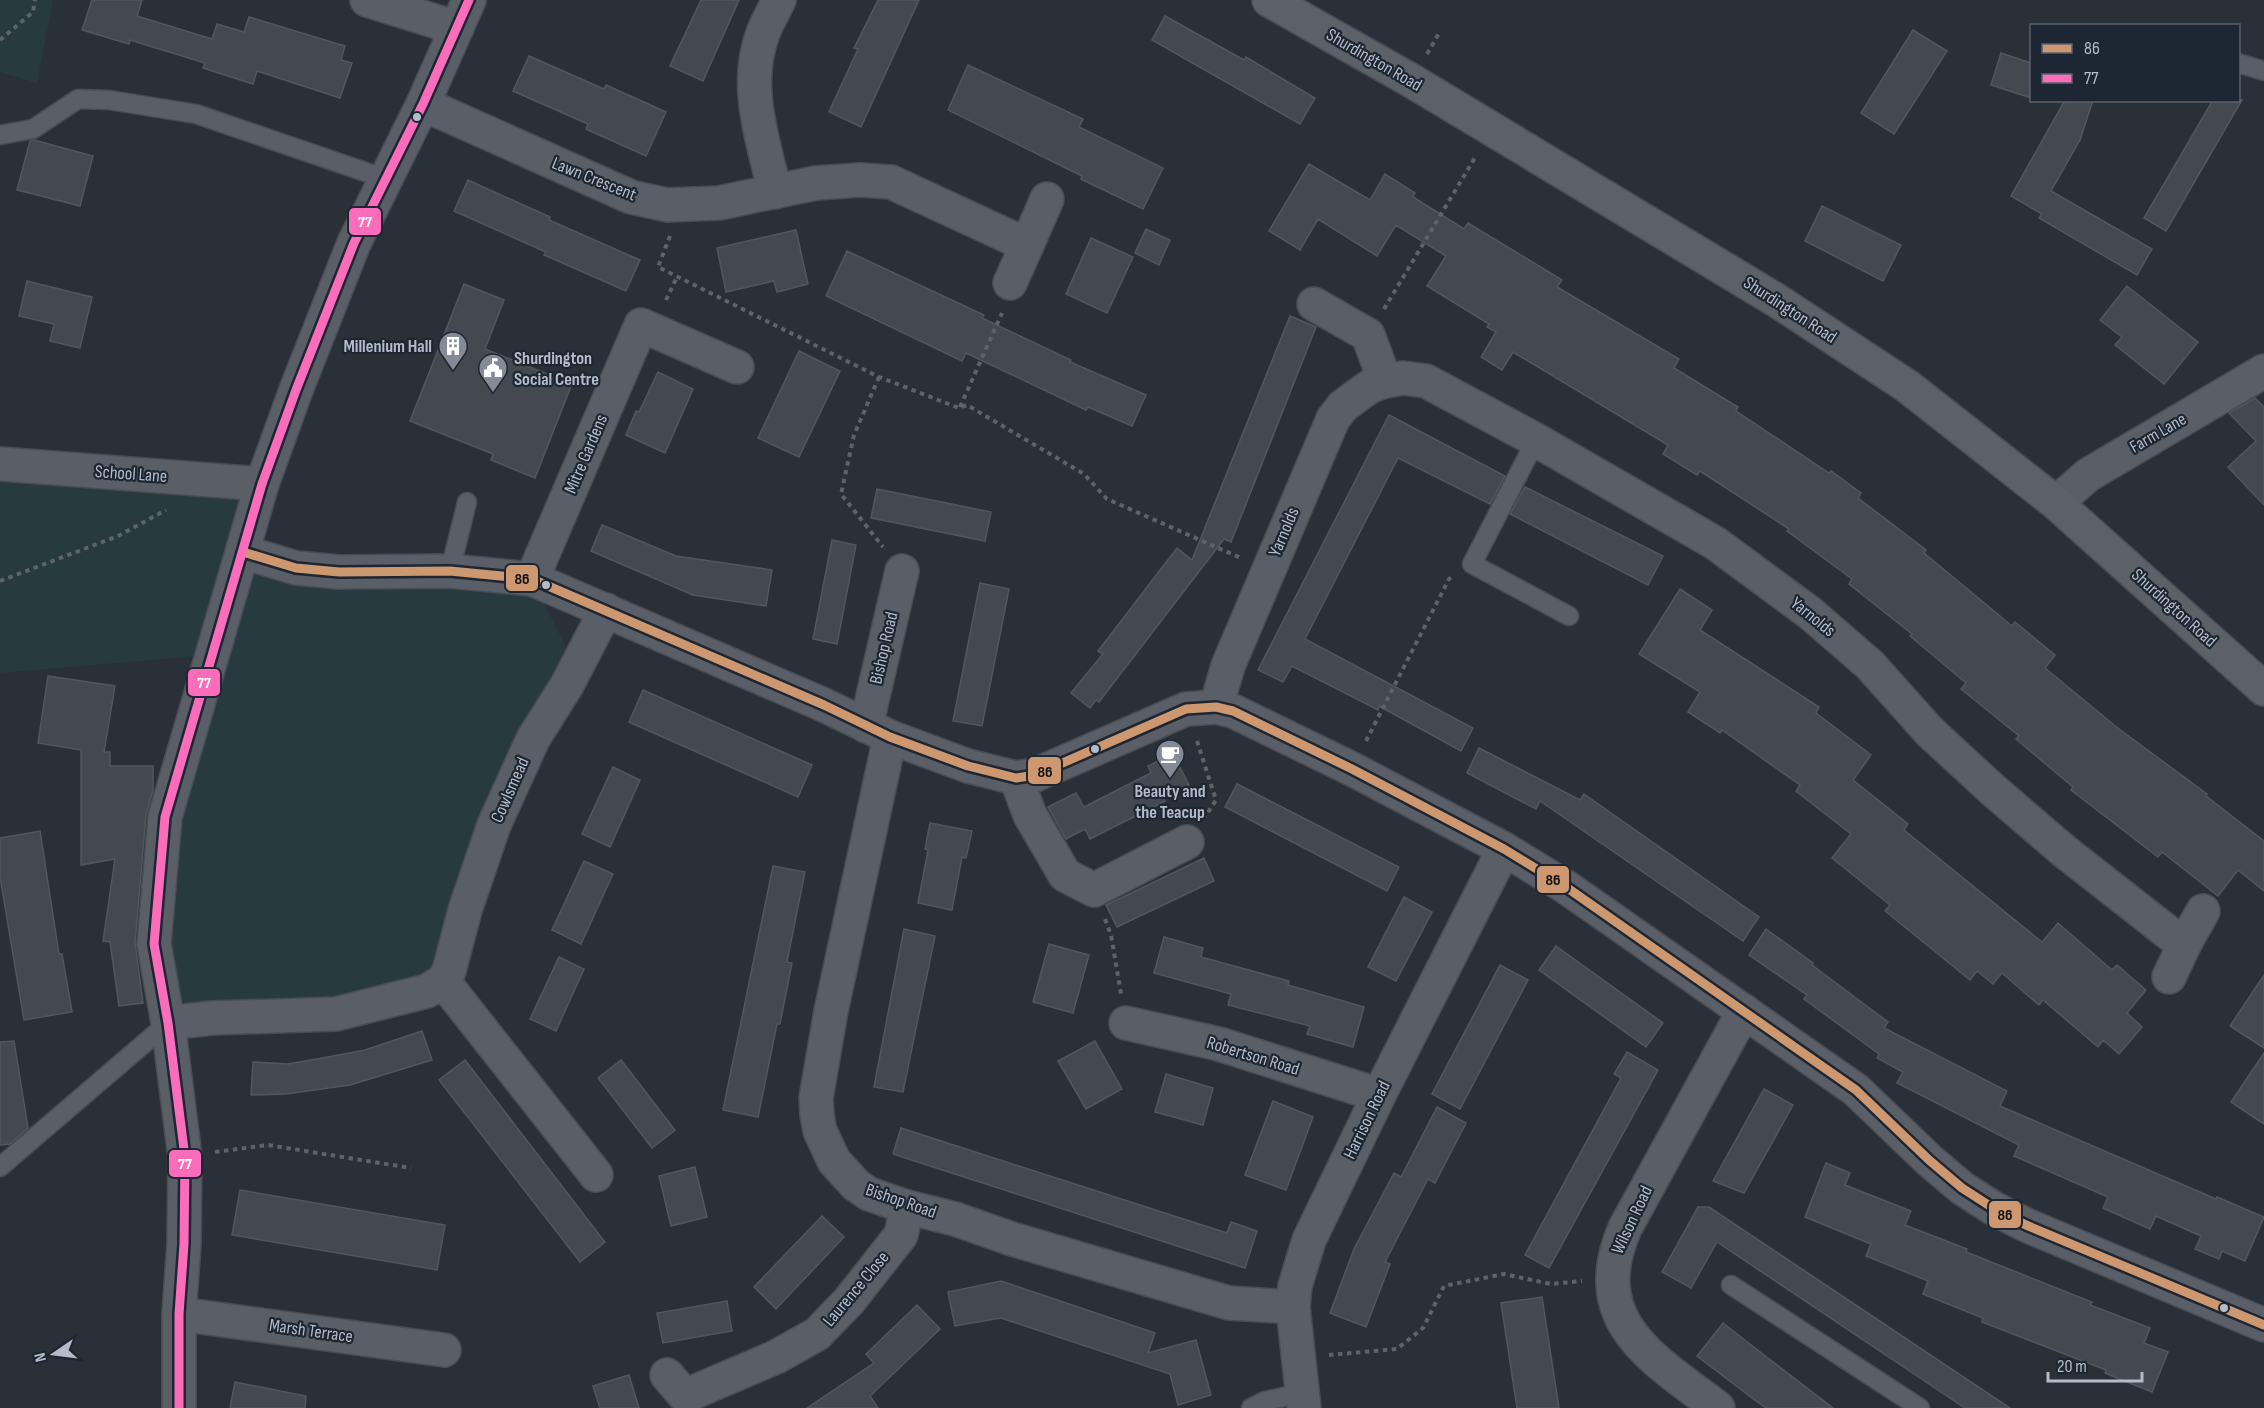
<svg xmlns="http://www.w3.org/2000/svg" width="2264" height="1408" font-family="'Sofia Sans Condensed',sans-serif">
  <rect width="100%" height="100%" fill="#2a3038"/>
  <g fill="#273a3e">
    <polygon points="0,0 53,0 37,83 0,72"/>
    <polygon points="0,464 262,484 242,551 532,579 565,645 567,685 452,961 417,993 168,1023 154,944 210,655 0,673"/>
  </g>
  <g fill="#444950" stroke="#52575f" stroke-width="1.5">
    <polygon points="92,0 142,0 137,16 212,39 217,24 244,32 249,17 345,46 341,60 352,63 340,98 257,71 253,84 203,68 205,63 130,40 129,44 82,30"/>
    <polygon points="701,0 739,0 703,81 670,66"/>
    <polygon points="878,0 919,0 861,127 829,112 858,49 854,48"/>
    <polygon points="1165,16 1244,60 1246,57 1315,98 1300,124 1152,40"/>
    <polygon points="1913,30 1947,51 1894,134 1861,113"/>
    <polygon points="2001,53 2031,63 2031,98 1991,85"/>
    <polygon points="529,56 604,89 606,85 666,112 646,156 586,129 588,124 513,91"/>
    <polygon points="968,65 1083,119 1079,127 1163,168 1143,209 1081,179 1082,176 948,110"/>
    <polygon points="2065,100 2093,100 2080,140 2051,191 2152,249 2137,275 2039,218 2042,214 2011,196"/>
    <polygon points="2213,100 2242,100 2166,231 2144,218"/>
    <polygon points="34,140 93,156 80,206 17,190 30,141"/>
    <polygon points="1309,164 1370,200 1385,174 1415,193 1413,197 1464,229 1468,223 1562,280 1557,287 1679,359 1674,368 1738,407 1736,411 1829,473 1831,471 1861,493 1858,498 1926,550 1924,553 2012,626 2015,622 2055,655 2045,668 2119,729 2207,794 2206,796 2264,841 2264,891 2238,870 2218,896 2162,852 2158,857 2071,790 2073,787 2016,739 2019,736 1961,689 1966,683 1910,636 1912,634 1849,584 1852,579 1787,531 1789,529 1700,471 1697,475 1663,454 1668,445 1513,352 1502,370 1481,357 1496,332 1487,327 1489,324 1427,286 1446,256 1396,225 1377,256 1318,219 1300,250 1269,231"/>
    <polygon points="468,180 550,217 549,220 640,260 626,291 544,255 546,252 454,211"/>
    <polygon points="1822,206 1901,245 1883,281 1805,241"/>
    <polygon points="1146,229 1170,240 1159,265 1135,253"/>
    <polygon points="796,230 808,284 777,292 774,281 726,292 717,248"/>
    <polygon points="1091,238 1133,257 1107,313 1066,294"/>
    <polygon points="847,251 984,315 982,318 1071,360 1070,362 1146,395 1132,426 1088,407 1086,410 966,353 962,361 826,296"/>
    <polygon points="27,281 92,297 80,348 50,341 54,324 19,316"/>
    <polygon points="464,284 504,300 485,349 572,384 535,478 491,460 493,454 410,421"/>
    <polygon points="2127,286 2198,342 2164,384 2115,345 2122,337 2100,320"/>
    <polygon points="1290,316 1316,327 1231,542 1224,539 1099,702 1096,700 1090,708 1071,693 1103,654 1098,651 1177,548 1192,560"/>
    <polygon points="799,351 840,371 799,457 758,438"/>
    <polygon points="658,372 693,389 665,453 626,435 636,411 639,412"/>
    <polygon points="2255,398 2264,407 2264,505 2228,467 2256,441 2229,413"/>
    <polygon points="1389,415 1505,476 1490,504 1398,458 1305,639 1473,728 1461,751 1379,706 1378,710 1292,666 1283,682 1258,670"/>
    <polygon points="1525,487 1663,556 1648,585 1510,514"/>
    <polygon points="877,489 991,512 985,541 871,518"/>
    <polygon points="602,525 676,556 772,570 766,606 693,595 591,551"/>
    <polygon points="832,540 856,545 837,644 813,639"/>
    <polygon points="980,583 1009,589 982,726 953,721"/>
    <polygon points="1680,589 1712,610 1700,630 1819,707 1816,713 1871,755 1853,780 1908,824 1904,830 2042,942 2058,923 2112,970 2117,965 2146,990 2127,1013 2142,1027 2119,1054 2103,1040 2098,1047 2043,1000 2039,1005 2002,973 1993,984 1977,971 1970,980 1885,911 1890,905 1832,858 1851,834 1796,791 1800,785 1722,730 1720,733 1688,712 1700,692 1639,654"/>
    <polygon points="48,676 115,686 104,752 110,752 110,766 153,766 153,790 146,815 135,943 143,1003 119,1006 110,942 103,941 115,859 81,865 81,750 38,743"/>
    <polygon points="643,690 812,765 798,797 629,722"/>
    <polygon points="1479,748 1580,800 1584,794 1759,917 1743,941 1540,801 1536,809 1467,773"/>
    <polygon points="1173,754 1189,785 1164,798 1165,801 1090,839 1085,829 1066,839 1048,807 1076,793 1084,807 1151,773 1148,766"/>
    <polygon points="613,767 640,780 610,847 582,834"/>
    <polygon points="1237,784 1399,867 1387,891 1225,807"/>
    <polygon points="930,823 972,831 966,858 962,857 952,910 918,903 928,850 925,849"/>
    <polygon points="40,831 59,954 62,954 72,1012 24,1020 0,877 0,838"/>
    <polygon points="1204,858 1214,881 1117,927 1106,905"/>
    <polygon points="584,861 613,874 581,944 552,930"/>
    <polygon points="773,866 805,872 787,962 792,963 780,1024 777,1024 758,1117 723,1110"/>
    <polygon points="1404,897 1432,912 1396,981 1368,967"/>
    <polygon points="904,929 935,936 903,1092 874,1087"/>
    <polygon points="1766,929 1813,963 1812,965 1888,1022 1884,1028 2007,1091 2000,1106 2216,1199 2217,1197 2264,1217 2245,1261 2222,1251 2219,1259 2195,1249 2201,1236 2156,1216 2150,1229 2103,1208 2108,1197 2014,1156 2019,1145 1897,1083 1903,1072 1877,1058 1879,1054 1804,999 1807,995 1749,955"/>
    <polygon points="1164,937 1203,948 1201,957 1289,981 1288,985 1364,1007 1353,1047 1307,1034 1310,1026 1228,1005 1231,994 1154,973"/>
    <polygon points="1049,944 1089,955 1073,1013 1033,1002"/>
    <polygon points="1556,946 1663,1023 1646,1047 1539,970"/>
    <polygon points="559,957 584,969 556,1031 530,1019"/>
    <polygon points="1500,965 1528,980 1460,1109 1432,1094"/>
    <polygon points="2264,975 2264,1048 2230,1026"/>
    <polygon points="422,1031 432,1060 350,1085 286,1094 251,1095 253,1062 288,1064 328,1057 365,1050"/>
    <polygon points="14,1041 28,1128 10,1144 0,1145 0,1042"/>
    <polygon points="1095,1041 1122,1089 1086,1109 1058,1061"/>
    <polygon points="1627,1052 1658,1070 1549,1268 1525,1255 1621,1078 1614,1074"/>
    <polygon points="2264,1053 2264,1124 2231,1102"/>
    <polygon points="465,1060 605,1242 580,1262 439,1080"/>
    <polygon points="621,1060 675,1130 652,1148 598,1078"/>
    <polygon points="1166,1074 1213,1088 1203,1125 1155,1112"/>
    <polygon points="1764,1089 1793,1105 1744,1193 1713,1181"/>
    <polygon points="1273,1101 1313,1117 1286,1190 1245,1175"/>
    <polygon points="1437,1107 1466,1123 1435,1183 1428,1179 1385,1262 1390,1264 1366,1327 1330,1313 1354,1249 1394,1173 1401,1177"/>
    <polygon points="901,1128 1227,1233 1231,1222 1257,1231 1245,1268 893,1154"/>
    <polygon points="1826,1163 1850,1173 1845,1185 1911,1211 1905,1225 1967,1249 1966,1252 2092,1302 2090,1305 2150,1328 2144,1343 2168,1352 2152,1392 2105,1373 2106,1370 1982,1322 1983,1318 1923,1294 1928,1281 1866,1256 1871,1244 1805,1217"/>
    <polygon points="695,1167 707,1217 671,1226 659,1176"/>
    <polygon points="240,1190 445,1225 437,1270 232,1235"/>
    <polygon points="1698,1207 1709,1207 2010,1408 1965,1408 1717,1242 1691,1288 1662,1272"/>
    <polygon points="822,1216 844,1237 776,1309 754,1287"/>
    <polygon points="1001,1281 1155,1333 1148,1353 1196,1340 1211,1395 1178,1405 1170,1374 1001,1318 955,1326 948,1292"/>
    <polygon points="1542,1297 1559,1408 1517,1408 1501,1303"/>
    <polygon points="727,1301 732,1331 663,1343 657,1313"/>
    <polygon points="917,1305 940,1329 870,1396 878,1408 807,1408 874,1363 866,1354"/>
    <polygon points="1723,1323 1755,1348 1833,1408 1766,1408 1752,1398 1697,1356"/>
    <polygon points="629,1375 639,1408 600,1408 593,1386"/>
    <polygon points="235,1382 306,1396 305,1408 230,1408"/>
  </g>
  <g fill="none" stroke-linecap="round" stroke-linejoin="round">
    <g stroke="#484c53" stroke-width="21">
      <g id="lane">
        <polyline points="2238,63 2264,71"/>
        <polyline points="0,135 33,129 78,99 109,100 196,114 386,179"/>
        <polyline points="1536,440 1472,564 1569,616"/>
        <polyline points="450,571 467,502"/>
        <polyline points="0,1167 168,1023"/>
        <polyline points="1731,1285 1920,1408"/>
        <polyline points="1251,1408 1265,1401 1301,1393"/>
      </g>
    </g>
    <g stroke="#484c53" stroke-width="36">
      <g id="street">
        <polyline points="367,0 457,28"/>
        <polyline points="423,104 631,197 667,205 719,203 816,183 860,180 891,182 1027,245 1010,283"/>
        <path d="M775,192C763,140 743,86 763,33C767,22 774,11 779,0"/>
        <polyline points="1027,245 1047,199"/>
        <polyline points="1314,304 1368,335 1385,381"/>
        <polyline points="0,464 262,484"/>
        <polyline points="2056,503 2088,475 2264,371"/>
        <polyline points="243,552 296,568 339,572 450,571 532,579 824,705 890,737 968,766 1016,778 1035,775 1186,709 1216,707 1233,711 1352,769 1504,849 1566,887 1856,1090 1929,1160 1962,1188 1993,1208 2026,1225 2264,1325"/>
        <polyline points="532,579 641,325 737,367"/>
        <polyline points="1216,707 1228,666 1333,419 1343,406 1369,387 1385,381 1403,378 1426,381 1536,440 1715,543 1810,613 1870,665 1930,732 1993,790 2064,851 2184,945 2169,977"/>
        <polyline points="866,726 902,571"/>
        <polyline points="890,737 831,1011 816,1098 817,1115 820,1131 834,1161 856,1185 869,1194 907,1207 955,1219 1012,1239 1229,1303 1293,1307"/>
        <polyline points="1016,778 1030,815 1065,875 1094,890 1187,842"/>
        <polyline points="2184,945 2203,911"/>
        <polyline points="443,981 596,1175"/>
        <polyline points="168,1023 212,1018 336,1014 427,991 443,981 449,971 465,910 494,825 533,739 567,685 606,610"/>
        <polyline points="1126,1023 1219,1044 1379,1095"/>
        <polyline points="179,1314 444,1350"/>
        <polyline points="667,1375 685,1396 776,1357 817,1334 849,1301 901,1235 907,1207"/>
        <polyline points="179,1408 179,1314 184,1244 185,1157 168,1023 154,944 165,817 262,484 296,390 354,243 423,104 469,0"/>
        <polyline points="1304,1408 1293,1307 1295,1286 1309,1240 1379,1095 1504,849"/>
        <path d="M1718,1408C1654,1359 1584,1322 1625,1228L1744,1011"/>
      </g>
    </g>
    <g stroke="#484c55" stroke-width="36">
      <polyline id="primary" points="1269,0 1412,81 1776,300 1907,386 2056,503 2264,689"/>
    </g>
    <g stroke="#5d636a" stroke-width="4" stroke-dasharray="4.5 4.5" stroke-linecap="butt">
      <polyline points="0,40 33,12 35,0"/>
      <polyline points="1427,54 1439,33"/>
      <polyline points="670,236 658,267 879,377 959,408 967,405 1084,474 1107,499 1241,558"/>
      <polyline points="666,300 677,277"/>
      <polyline points="1384,309 1476,156"/>
      <polyline points="879,377 854,435 841,494 883,547"/>
      <polyline points="960,407 1002,313"/>
      <polyline points="0,581 118,536 166,510"/>
      <polyline points="1197,741 1216,800 1205,817"/>
      <polyline points="1366,741 1449,579 1453,576"/>
      <polyline points="1105,919 1111,935 1121,994"/>
      <polyline points="215,1152 268,1145 411,1168"/>
      <polyline points="1329,1355 1397,1349 1423,1328 1444,1286 1504,1274 1551,1284 1582,1281"/>
    </g>
    <use href="#lane" stroke="#5a5e66" stroke-width="18"/>
    <use href="#street" stroke="#5a5e66" stroke-width="33"/>
    <use href="#primary" stroke="#5c6168" stroke-width="33"/>
    <g stroke="#1d2633" stroke-width="14">
      <polyline id="bus-1" points="243,552 296,568 339,572 450,571 532,579 824,705 890,737 968,766 1016,778 1035,775 1186,709 1216,707 1233,711 1352,769 1504,849 1566,887 1856,1090 1929,1160 1962,1188 1993,1208 2026,1225 2264,1325"/>
    </g>
    <g stroke="#1d2633" stroke-width="14">
      <polyline id="bus-2" points="179,1408 179,1314 184,1244 185,1157 168,1023 154,944 165,817 262,484 296,390 354,243 423,104 469,0"/>
    </g>
    <use href="#bus-1" stroke="#cd976f" stroke-width="9"/>
    <use href="#bus-2" stroke="#fb6dba" stroke-width="9"/>
  </g>
  <defs>
    <g id="building-pin" transform="scale(1.5)"><path d="M0 17L-7.5 6A9.5 9.5 0 1 1 7.5 6Z" fill="#848b96" stroke="#1d2633"/><path d="M-4-6H4V6H1V3H-1V6H-4ZM-2.5-4.3h1.7v1.8h-1.7ZM.8-4.3h1.7v1.8H.8ZM-2.5-1h1.7V.8h-1.7ZM.8-1h1.7V.8H.8Z" fill="#fff"/></g>
    <g id="civic-pin" transform="scale(1.5)"><path d="M0 17L-7.5 6A9.5 9.5 0 1 1 7.5 6Z" fill="#848b96" stroke="#1d2633"/><path d="M-.6-6.5H3V-4.5H.6V-3L4-1V1h2V6H-6V1h2V-1L-.6-3ZM-1.2 2.5V6h2.4V2.5Z" fill="#fff"/></g>
    <g id="cafe-pin" transform="scale(1.5)"><path d="M0 17L-7.5 6A9.5 9.5 0 1 1 7.5 6Z" fill="#848b96" stroke="#1d2633"/><path d="M-5.5-4.5H6V0H3Q3 3.5 0 3.5H-2.5Q-5.5 3.5-5.5 0ZM3-3.2v2h1.7v-2ZM-6 4.5H4V6H-6Z" fill="#fff"/></g>
  </defs>
  <g fill-rule="evenodd">
    <use href="#building-pin" x="453" y="346"/>
    <use href="#civic-pin" x="493" y="368"/>
    <use href="#cafe-pin" x="1170" y="754"/>
  </g>
  <g fill="#b4bcc9" stroke="#1d2633" stroke-width="2">
    <circle cx="417" cy="117" r="5"/>
    <circle cx="546" cy="585" r="5"/>
    <circle cx="1095" cy="749" r="5"/>
    <circle cx="2224" cy="1308" r="5"/>
  </g>
  <g text-anchor="middle" dominant-baseline="central" stroke-width="4.5" stroke-linejoin="round" paint-order="stroke">
    <g font-size="18" fill="#b4bcc9" stroke="#1d2633">
      <text transform="translate(1374 60) rotate(30)">Shurdington Road</text>
      <text transform="translate(594 179) rotate(22)">Lawn Crescent</text>
      <text transform="translate(1790 310) rotate(33)">Shurdington Road</text>
      <text transform="translate(2158 433) rotate(-30)">Farm Lane</text>
      <text transform="translate(586 454) rotate(-67)">Mitre Gardens</text>
      <text transform="translate(131 474) rotate(4)">School Lane</text>
      <text transform="translate(1284 532) rotate(-67)">Yarnolds</text>
      <text transform="translate(2174 608) rotate(42)">Shurdington Road</text>
      <text transform="translate(1813 617) rotate(39)">Yarnolds</text>
      <text transform="translate(884 648) rotate(-77)">Bishop Road</text>
      <text transform="translate(510 790) rotate(-66)">Cowlsmead</text>
      <text transform="translate(1253 1056) rotate(17)">Robertson Road</text>
      <text transform="translate(1367 1120) rotate(-64)">Harrison Road</text>
      <text transform="translate(901 1201) rotate(19)">Bishop Road</text>
      <text transform="translate(1632 1220) rotate(-65)">Wilson Road</text>
      <text transform="translate(856 1289) rotate(-50)">Laurence Close</text>
      <text transform="translate(311 1331) rotate(8)">Marsh Terrace</text>
    </g>
    <g font-size="18" font-weight="bold" fill="#b4bcc9" stroke="#1d2633" text-anchor="end">
      <text x="432" y="346">Millenium Hall</text>
      <text x="514" y="358" text-anchor="start">Shurdington<tspan x="514" dy="21">Social Centre</tspan></text>
      <text x="1170" y="791" text-anchor="middle">Beauty and<tspan x="1170" dy="21">the Teacup</tspan></text>
    </g>
  </g>
  <g stroke="#1d2633" stroke-width="2">
    <rect x="348" y="207" width="34" height="29" rx="6" fill="#fb6dba"/>
    <rect x="505" y="564" width="34" height="28" rx="6" fill="#cd976f"/>
    <rect x="187" y="668" width="34" height="29" rx="6" fill="#fb6dba"/>
    <rect x="1027" y="756" width="35" height="29" rx="6" fill="#cd976f"/>
    <rect x="1536" y="865" width="34" height="29" rx="6" fill="#cd976f"/>
    <rect x="168" y="1149" width="34" height="29" rx="6" fill="#fb6dba"/>
    <rect x="1988" y="1200" width="34" height="29" rx="6" fill="#cd976f"/>
  </g>
  <g font-size="16" text-anchor="middle" font-weight="bold" fill="#fff">
    <text x="365" y="227">77</text>
    <text x="204" y="688">77</text>
    <text x="185" y="1169">77</text>
  </g>
  <g font-size="16" text-anchor="middle" font-weight="bold" fill="#111">
    <text x="522" y="584">86</text>
    <text x="1045" y="777">86</text>
    <text x="1553" y="885">86</text>
    <text x="2005" y="1220">86</text>
  </g>
  <rect x="2030" y="24" width="210" height="78" fill="#1d2633" stroke="#59626f" stroke-width="1.5"/>
  <rect x="2042" y="44" width="30" height="9" fill="#cd976f" stroke="#59626f" stroke-width="1.5"/>
  <text x="2084" y="54" font-size="18" fill="#b4bcc9">86</text>
  <rect x="2042" y="74" width="30" height="9" fill="#fb6dba" stroke="#59626f" stroke-width="1.5"/>
  <text x="2084" y="84" font-size="18" fill="#b4bcc9">77</text>
  <g transform="translate(54 1354) rotate(256)" stroke="#1d2633" stroke-width="4.5" paint-order="stroke">
  <path d="M0-4.5L10 22L0 15L-10 22Z" fill="#b4bcc9"/>
  <text y="-9" font-size="16" font-weight="bold" text-anchor="middle" fill="#b4bcc9">N</text>
  </g>
  <path d="M2048 1372v9h94v-9" fill="none" stroke="#b4bcc9" stroke-width="3"/>
  <text x="2057" y="1372" font-size="18" fill="#b4bcc9" stroke="#1d2633" stroke-width="4.5" paint-order="stroke">20 m</text>
</svg>
